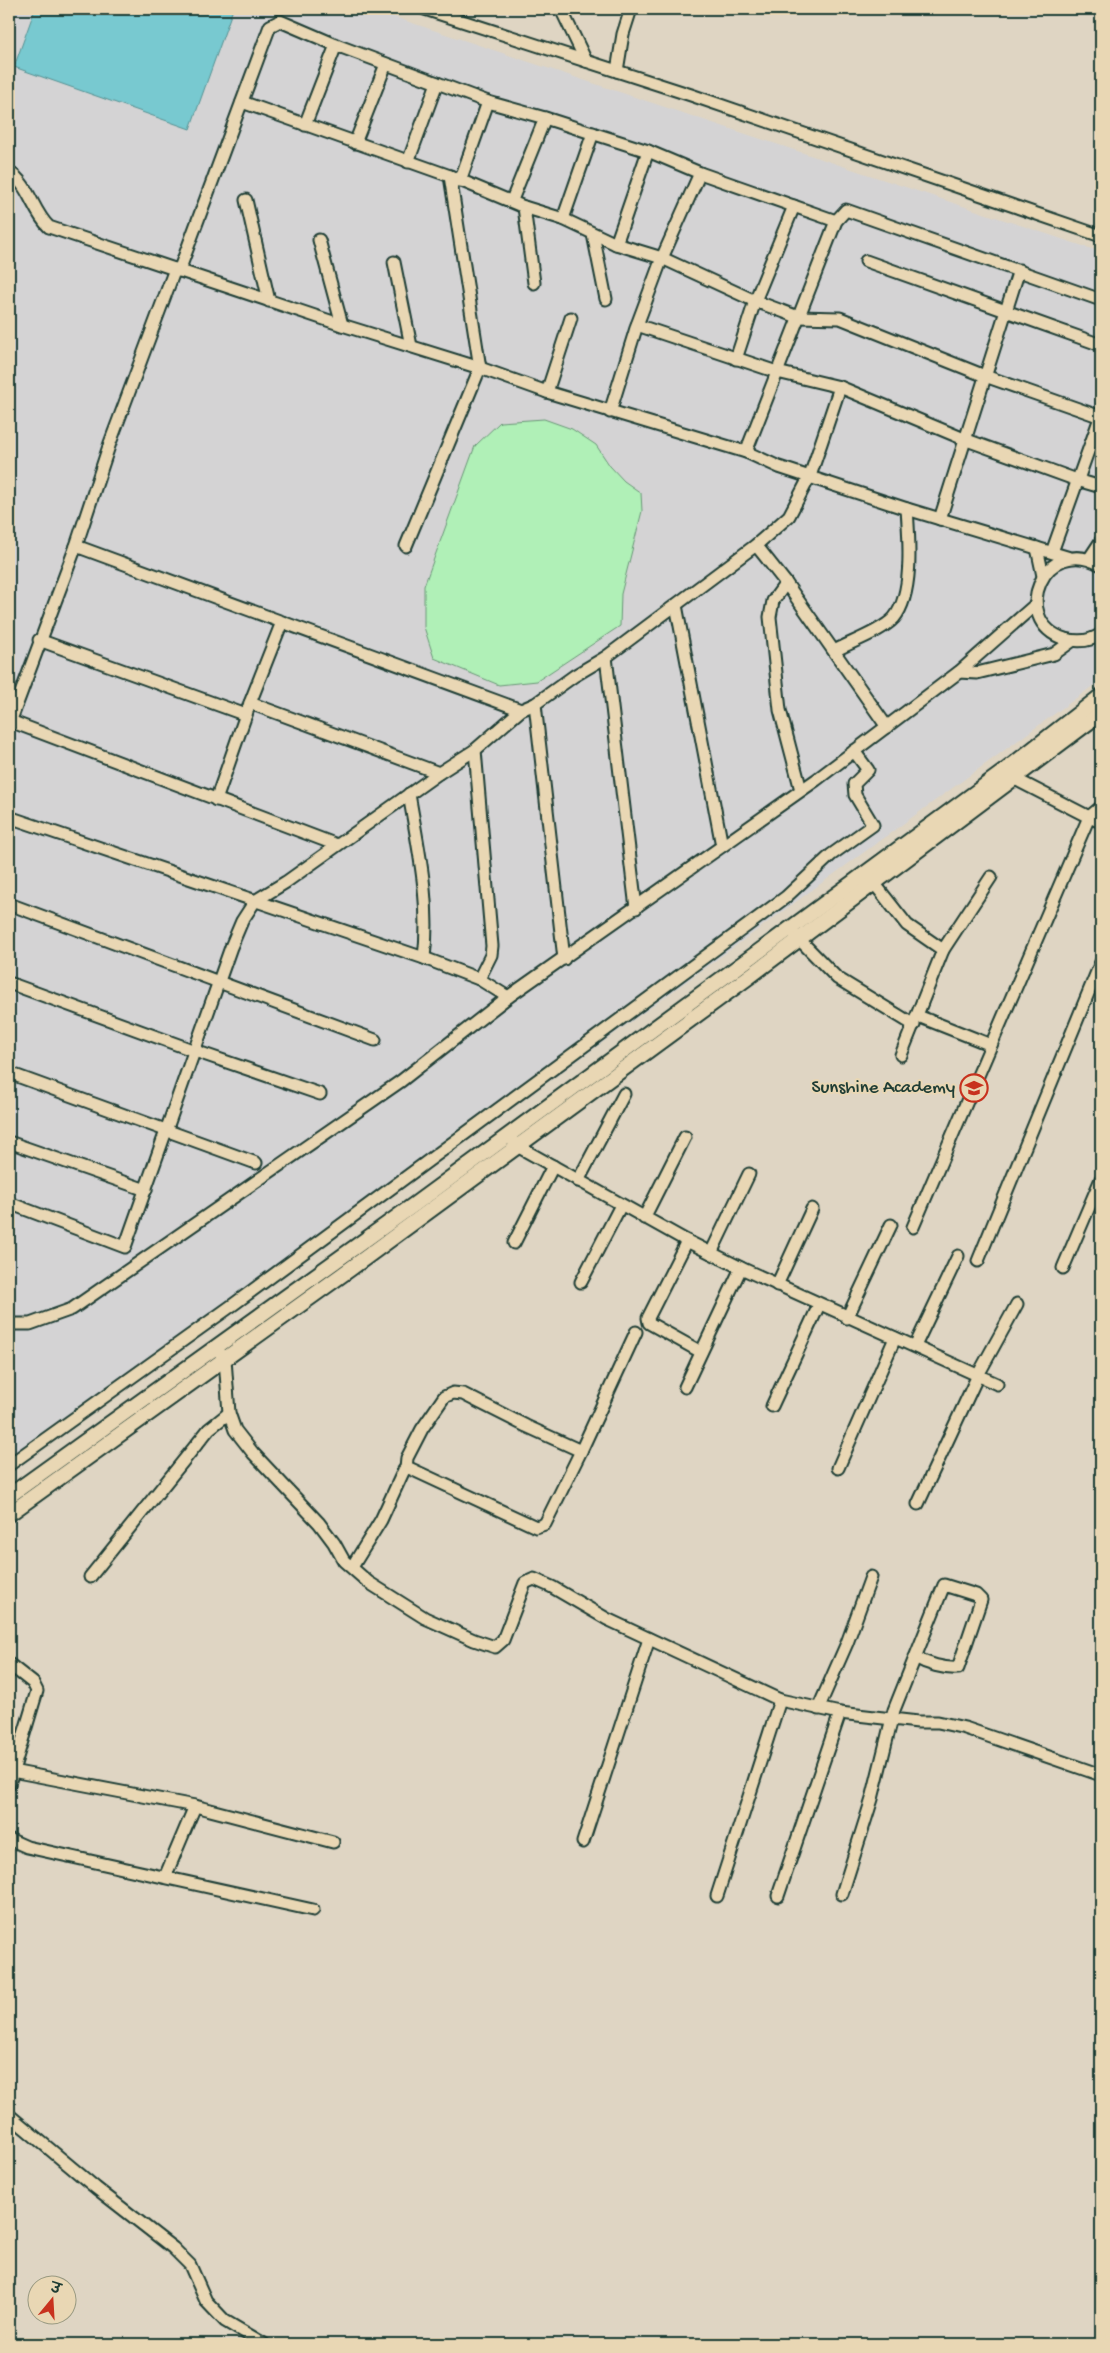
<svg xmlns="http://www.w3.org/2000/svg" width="1110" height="2353" font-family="'Gochi Hand','Playpen Sans Deva',sans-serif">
  <rect width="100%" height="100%" fill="#dfd5c3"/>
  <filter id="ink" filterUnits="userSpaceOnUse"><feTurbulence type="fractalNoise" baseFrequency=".02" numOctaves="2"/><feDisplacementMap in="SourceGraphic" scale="10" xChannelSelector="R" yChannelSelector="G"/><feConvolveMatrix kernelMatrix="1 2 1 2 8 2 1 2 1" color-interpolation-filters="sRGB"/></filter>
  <g filter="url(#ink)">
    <polygon fill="#d4d3d4" points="9,9 370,9 1101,252 1101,680 9,1474"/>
    <polygon fill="#b0f0b7" stroke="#689676" points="544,419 572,429 596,445 610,466 624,481 641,493 642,511 621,594 620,626 537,681 499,685 434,658 424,627 424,586 475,446 500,422"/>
    <polygon fill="#78c9d0" stroke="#549192" points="35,9 233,9 190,129 14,67"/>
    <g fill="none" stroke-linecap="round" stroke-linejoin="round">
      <g stroke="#1f3d34" stroke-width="15">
        <g id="minor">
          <polyline points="425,9 691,95 1101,236"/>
          <polyline points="561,9 586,61"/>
          <polyline points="617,71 623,34 631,9"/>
          <polyline points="242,102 450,176 524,207 563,219 616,244 662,258 755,301 798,317 840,318 985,376 1101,417"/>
          <polyline points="305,125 336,45"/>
          <polyline points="355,143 386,64"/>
          <polyline points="408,162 437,83"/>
          <path d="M9,172C30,185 32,211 49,227L342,325L480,368L547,392L746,452L779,467L907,509L1070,558"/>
          <polyline points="460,181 488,102"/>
          <polyline points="246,200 269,301"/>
          <polyline points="512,200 545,118"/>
          <polyline points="524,207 534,283"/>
          <polyline points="563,219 593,133"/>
          <polyline points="593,234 606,299"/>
          <polyline points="319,240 342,325"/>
          <polyline points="616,244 648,151"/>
          <polyline points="866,261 1101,345"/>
          <polyline points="394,262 411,346"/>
          <polyline points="179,271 270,26 280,21 336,45 488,102 545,118 648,151 700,173 836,221"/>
          <polyline points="637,325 777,372 840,387 964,439 1077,480 1101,487"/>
          <polyline points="736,359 755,301 794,206"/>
          <polyline points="547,392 571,318"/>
          <polyline points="610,412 637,325 662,258 700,173"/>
          <polyline points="746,452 836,221 846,210 1101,300"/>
          <polyline points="940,519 1019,270"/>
          <polyline points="756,545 786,583 887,727"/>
          <polyline points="76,546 521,710"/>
          <polyline points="406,546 480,368 450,176"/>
          <polyline points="1037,548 1043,576"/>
          <polyline points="1052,552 1101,415"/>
          <polyline points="1089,559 1101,541"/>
          <path d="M1101,565C1044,532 1008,621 1065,639C1077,642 1090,642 1101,634"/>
          <polyline points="786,583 773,601 770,617 780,710 801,790"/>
          <polyline points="676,605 722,846"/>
          <polyline points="39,640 246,715"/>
          <path d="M834,651C851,642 882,631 894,618C914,594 909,538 907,509"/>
          <polyline points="606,657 636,908"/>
          <polyline points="959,672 977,673 1054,654 1072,641"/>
          <polyline points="250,703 439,773"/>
          <polyline points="535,704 564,959"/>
          <polyline points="10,721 337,845"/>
          <polyline points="9,725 76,546 110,443 175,269"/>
          <polyline points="475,750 492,946 491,955 479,979"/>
          <path d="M409,794C418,847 431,903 424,958"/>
          <polyline points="216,800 250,703 282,622"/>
          <polyline points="1101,807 1089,817 1101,822"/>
          <polyline points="9,817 424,958 479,979 508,997"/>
          <polyline points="874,883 907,925 943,950"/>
          <polyline points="9,904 375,1040"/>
          <polyline points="794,934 837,978 914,1025"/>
          <polyline points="9,983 195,1051 320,1094"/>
          <polyline points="918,1016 991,1045"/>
          <polyline points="901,1055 943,950 991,877"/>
          <polyline points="9,1073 256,1163"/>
          <polyline points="513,1141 517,1146 687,1241 741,1268 997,1384"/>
          <polyline points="9,1142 146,1190"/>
          <polyline points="578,1181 624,1094"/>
          <polyline points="9,1203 125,1247 231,947 242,921 255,901 286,882 439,773 475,750 521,710 535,704 574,676 606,657 756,545 789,516 810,476 840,387"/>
          <polyline points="644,1218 685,1137"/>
          <polyline points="913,1227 1089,817 1015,779"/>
          <polyline points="687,1241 648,1318 649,1323 701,1352"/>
          <polyline points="514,1243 553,1166"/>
          <polyline points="711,1253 749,1174"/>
          <polyline points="978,1261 1101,962"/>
          <polyline points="1063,1268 1101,1179"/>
          <polyline points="581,1282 621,1205"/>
          <polyline points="777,1285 812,1209"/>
          <polyline points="847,1318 891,1225"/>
          <polyline points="9,1324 30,1324 72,1309 401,1081 508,997 816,780 959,672 1036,604"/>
          <polyline points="915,1346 958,1256"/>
          <polyline points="220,1353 225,1359 229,1413 235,1430 253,1453 319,1523 334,1543 344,1561 368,1582 425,1618 474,1640 495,1647 503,1640 525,1583 534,1579 552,1587 607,1619 780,1700 840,1713 918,1722 938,1722 965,1728 1101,1775"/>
          <polyline points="685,1387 741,1268"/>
          <polyline points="772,1406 819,1305"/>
          <polyline points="9,1465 234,1304 786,897 831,855 873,825 855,795 854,784 868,770 854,751"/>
          <polyline points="838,1468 895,1338"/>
          <polyline points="406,1469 407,1458 422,1429 444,1397 453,1393 463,1394 526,1426 581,1451"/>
          <polyline points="918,1504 978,1375 1017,1304"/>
          <polyline points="352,1567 381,1520 404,1470 409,1468 536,1527 545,1524 581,1451 636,1332"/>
          <polyline points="90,1577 209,1429 229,1413"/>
          <polyline points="9,1664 33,1683 37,1691 9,1784"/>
          <polyline points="818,1709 847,1643 871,1577"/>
          <polyline points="12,1771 195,1806 333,1842"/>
          <polyline points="9,1839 27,1847 313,1910"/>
          <polyline points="583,1842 649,1639"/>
          <polyline points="165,1877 195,1806"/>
          <path d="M842,1894L872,1799L894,1710L944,1585L976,1595L981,1600L958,1668C944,1669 927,1664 915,1657"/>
          <polyline points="717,1896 780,1700"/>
          <polyline points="778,1896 840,1713"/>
          <polyline points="9,2115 96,2188 173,2248 190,2265 206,2301 225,2321 264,2344"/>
        </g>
      </g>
      <g stroke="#1f3d34" stroke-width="18">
        <g id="tertiary">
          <polyline points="9,1496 415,1204 1006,770 1101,696"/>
          <polyline points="9,1514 350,1269 750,976 1101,713"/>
        </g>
      </g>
      <use href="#minor" stroke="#e9d7b4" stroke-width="11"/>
      <use href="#tertiary" stroke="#e9d7b4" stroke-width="14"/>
    </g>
  </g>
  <defs>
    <g id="school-ring" transform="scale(1.4375)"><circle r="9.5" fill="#e9d7b4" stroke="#c8321e" stroke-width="1.5"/><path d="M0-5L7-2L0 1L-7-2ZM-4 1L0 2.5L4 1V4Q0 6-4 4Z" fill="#c8321e"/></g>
  </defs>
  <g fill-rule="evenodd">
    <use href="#school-ring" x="974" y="1088"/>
  </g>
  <g text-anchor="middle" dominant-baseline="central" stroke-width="4" stroke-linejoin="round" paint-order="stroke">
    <g font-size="19" fill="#1f3d34" stroke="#e9d7b4" text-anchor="end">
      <text x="955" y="1088">Sunshine Academy</text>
    </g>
  </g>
  <rect width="1110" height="2353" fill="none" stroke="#e9d7b4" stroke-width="30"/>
  <rect x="15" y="15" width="1080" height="2323" fill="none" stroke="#1f3d34" stroke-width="2" filter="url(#ink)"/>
  <g transform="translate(52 2300) rotate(18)"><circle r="24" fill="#e9d7b4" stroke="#989981"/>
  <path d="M0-4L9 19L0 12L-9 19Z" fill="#c8321e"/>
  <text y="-8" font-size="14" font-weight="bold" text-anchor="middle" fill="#1f3d34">उ</text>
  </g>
</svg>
